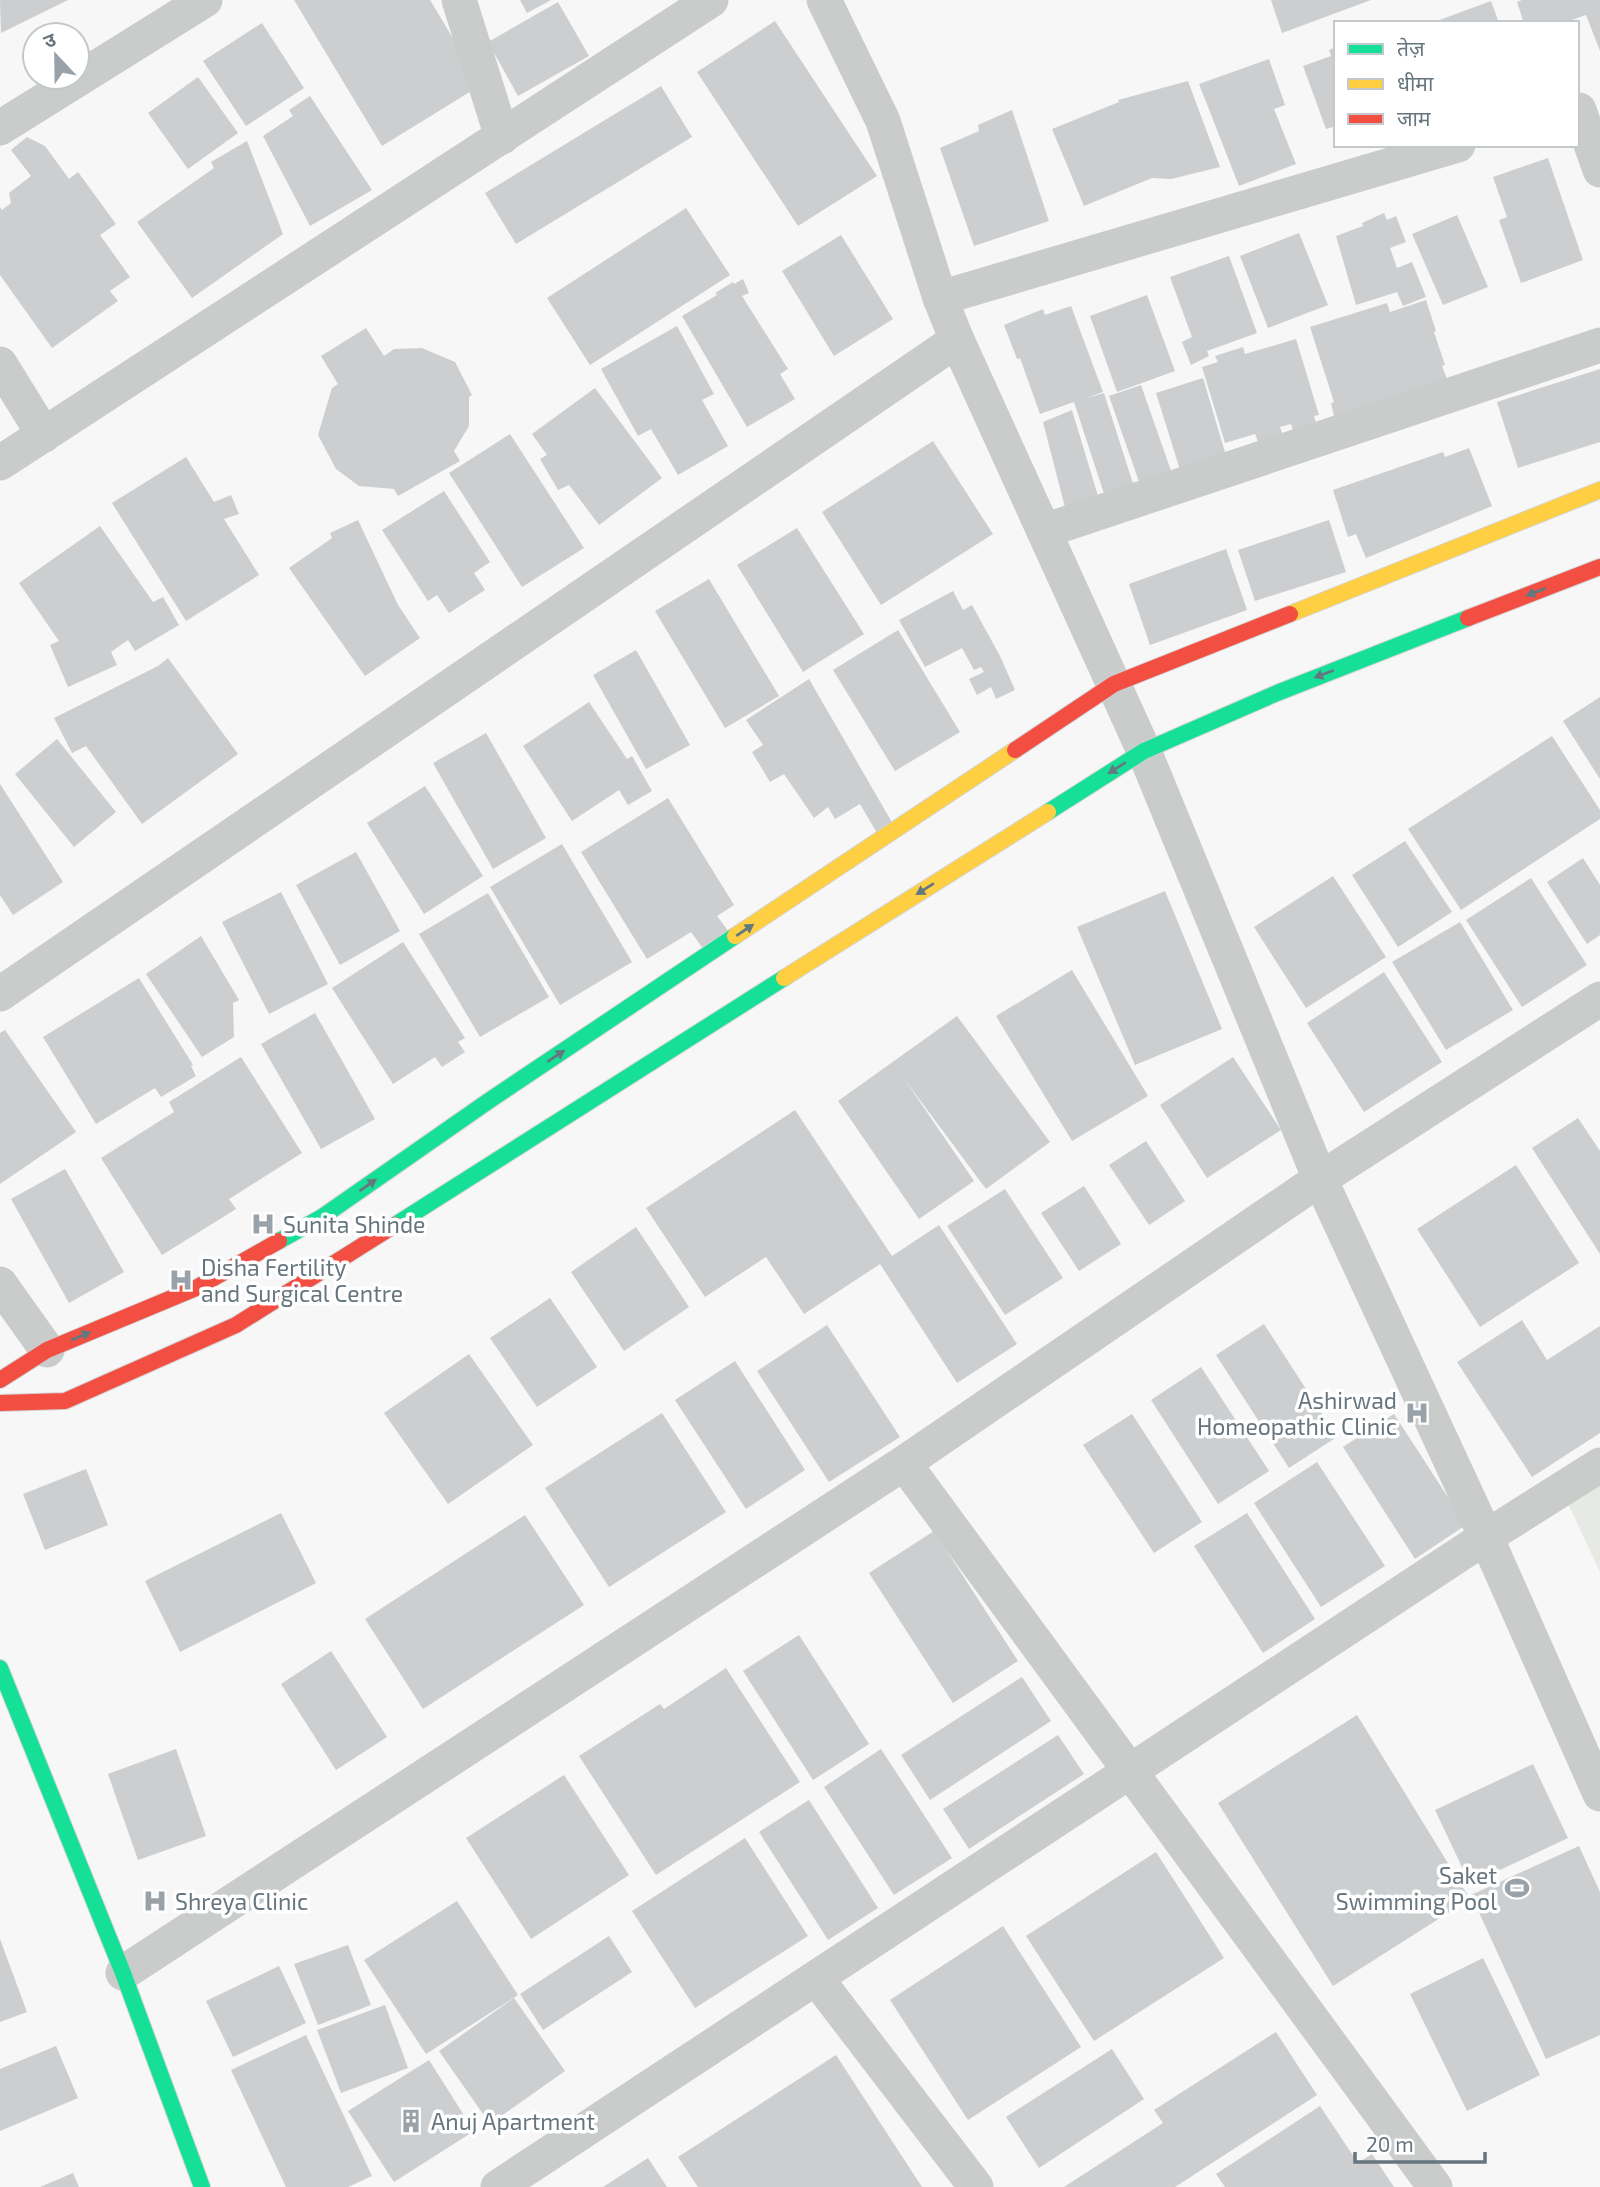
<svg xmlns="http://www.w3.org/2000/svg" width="1600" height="2187" font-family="'Exo 2','Noto Sans Devanagari',sans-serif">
  <rect width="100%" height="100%" fill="#f7f7f7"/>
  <polygon fill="#e6e9e4" points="1600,1482 1600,1572 1567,1501"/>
  <g fill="#cccecf">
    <polygon points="0,0 68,0 1,33"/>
    <polygon points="294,0 430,0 481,85 382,146"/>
    <polygon points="520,0 551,0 527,13"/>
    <polygon points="1271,0 1371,0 1282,33"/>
    <polygon points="1522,0 1600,0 1600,51 1586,15 1563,23 1524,23 1517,2"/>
    <polygon points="1491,1 1499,23 1434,23 1434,22"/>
    <polygon points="558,2 589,56 518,96 488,42"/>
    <polygon points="775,21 877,176 798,226 697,72"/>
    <polygon points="262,23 304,88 246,126 203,61"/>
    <polygon points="1336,47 1336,126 1326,129 1303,66 1331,56 1329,50"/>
    <polygon points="1269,59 1285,105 1274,109 1296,164 1239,186 1199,84"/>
    <polygon points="198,77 238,133 188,169 148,113"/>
    <polygon points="1188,81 1220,167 1171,179 1152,178 1084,206 1052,129 1119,102 1118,100"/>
    <polygon points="661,86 692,137 516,244 485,193"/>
    <polygon points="310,96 372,190 310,226 263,136 293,116 289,110"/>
    <polygon points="1012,110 1049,221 974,246 940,148 979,131 978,125"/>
    <polygon points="27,137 45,146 69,179 78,172 116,224 100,235 130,277 110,291 118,301 52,348 0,275 0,207 2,210 11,203 9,193 31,176 11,150"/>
    <polygon points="247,141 283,234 192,298 137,222 214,168 211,162"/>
    <polygon points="1548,158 1583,260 1521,283 1499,220 1507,217 1493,177"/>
    <polygon points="686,208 730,275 590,365 547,298"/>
    <polygon points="1384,213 1387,220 1396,216 1406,242 1390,248 1397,268 1412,262 1426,297 1403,306 1397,292 1356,305 1336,236 1363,226 1362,223"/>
    <polygon points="1457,215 1488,287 1443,305 1412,234"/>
    <polygon points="1299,233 1328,305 1268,328 1240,256"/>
    <polygon points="841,235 893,319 834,356 782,271"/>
    <polygon points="1229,256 1257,333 1207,351 1209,356 1191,365 1182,342 1192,337 1170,277"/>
    <polygon points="743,279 749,293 742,296 788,369 780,374 795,399 747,427 682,316 717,295 715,293 733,282 734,284"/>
    <polygon points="1147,295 1175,371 1117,392 1090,316"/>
    <polygon points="1426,300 1436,331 1434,332 1445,365 1442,366 1447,379 1337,430 1331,403 1334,402 1310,327 1387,303 1390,312"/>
    <polygon points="1071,306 1103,392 1084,399 1104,393 1137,496 1108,506 1074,402 1040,414 1020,358 1017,359 1004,325 1043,309 1045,315"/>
    <polygon points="677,326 714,394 702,400 728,446 678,475 651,429 638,436 601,369"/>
    <polygon points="366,328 384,356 394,349 422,348 455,362 472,395 469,397 469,426 454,451 460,461 398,496 394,489 359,486 336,469 318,435 332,388 338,384 321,356"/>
    <polygon points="1296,339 1319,415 1314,416 1316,423 1293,430 1291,424 1280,427 1286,443 1262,452 1255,434 1225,443 1202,367 1218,362 1215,356 1243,347 1245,354"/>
    <polygon points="1600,369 1600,442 1518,468 1497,402"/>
    <polygon points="1203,378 1227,459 1181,473 1156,393"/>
    <polygon points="1141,385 1176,485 1144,496 1109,396"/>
    <polygon points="595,388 662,478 599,525 569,485 558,490 540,459 547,455 532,434"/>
    <polygon points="1072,410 1101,506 1068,519 1043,422"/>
    <polygon points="510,434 584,548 522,587 449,473"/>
    <polygon points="933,441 993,534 881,605 822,512"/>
    <polygon points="1469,448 1492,506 1366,558 1356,534 1348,537 1333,490 1443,452 1445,457"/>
    <polygon points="186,457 214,502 231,495 239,514 224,519 259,575 186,621 112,503"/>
    <polygon points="444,491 490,562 474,573 485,590 449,613 437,595 428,601 382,530"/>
    <polygon points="358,520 398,605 420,638 365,676 289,568 332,538 330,533"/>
    <polygon points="1329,520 1346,572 1255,601 1238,550"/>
    <polygon points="100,526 153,602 163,597 179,625 135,651 128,640 111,652 117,665 68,687 50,645 59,641 19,583"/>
    <polygon points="797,528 864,634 803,672 737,565"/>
    <polygon points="1226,549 1247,610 1150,645 1129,584"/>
    <polygon points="709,579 779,696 725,728 655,611"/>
    <polygon points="953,591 963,610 972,605 1000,656 1015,690 996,699 991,687 977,695 969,679 984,672 981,667 974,670 962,648 925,667 899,620"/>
    <polygon points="898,630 960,732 895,771 833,670"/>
    <polygon points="636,650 690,745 646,769 593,675"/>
    <polygon points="168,658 238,754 142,824 86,746 72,753 54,718 158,666"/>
    <polygon points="809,679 893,824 877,833 860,804 835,819 828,807 814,818 784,774 770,782 752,752 763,745 746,720"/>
    <polygon points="1600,697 1600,779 1563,721"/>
    <polygon points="589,702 627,759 632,756 652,791 628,805 619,790 572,821 523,746"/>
    <polygon points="486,733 546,838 493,869 433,763"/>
    <polygon points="1552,736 1600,810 1600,819 1461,910 1408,829"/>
    <polygon points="57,739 116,812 74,847 15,774"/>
    <polygon points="0,784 63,882 13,915 0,895"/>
    <polygon points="425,786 483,876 424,914 367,823"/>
    <polygon points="668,798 734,905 717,916 732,936 707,954 691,932 647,959 581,852"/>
    <polygon points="1405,841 1452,912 1398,947 1352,875"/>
    <polygon points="562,844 632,962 560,1005 490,887"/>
    <polygon points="356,852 400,931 340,965 296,885"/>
    <polygon points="1583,858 1600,885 1600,935 1587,944 1547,882"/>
    <polygon points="1333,876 1386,957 1306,1008 1254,927"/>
    <polygon points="1531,878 1587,965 1522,1007 1466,920"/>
    <polygon points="1165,891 1222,1029 1135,1065 1077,927"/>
    <polygon points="281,892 328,984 269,1014 222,922"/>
    <polygon points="488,893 549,997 480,1037 419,934"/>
    <polygon points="1460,922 1513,1010 1446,1050 1392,962"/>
    <polygon points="201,936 239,1000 233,1003 234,1037 202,1057 146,974"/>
    <polygon points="403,942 465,1038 458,1042 465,1052 442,1067 435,1057 393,1084 332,988"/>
    <polygon points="1072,970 1148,1096 1072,1141 996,1016"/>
    <polygon points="1384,972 1442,1062 1364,1112 1307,1023"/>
    <polygon points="139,978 193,1065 191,1066 196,1076 161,1097 155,1088 96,1124 43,1037"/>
    <polygon points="315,1013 375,1119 321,1149 261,1044"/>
    <polygon points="957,1016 1050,1142 986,1189 905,1080 974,1181 919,1219 838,1101"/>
    <polygon points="5,1030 76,1132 0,1184 0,1033"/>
    <polygon points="241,1057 302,1153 229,1199 236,1209 162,1255 101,1158 174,1112 169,1102"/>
    <polygon points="1233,1057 1281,1130 1207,1178 1160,1105"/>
    <polygon points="795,1110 892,1256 939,1225 1017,1344 957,1383 880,1264 804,1314 766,1257 705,1297 646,1208"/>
    <polygon points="1578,1118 1600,1151 1600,1254 1532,1148"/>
    <polygon points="1146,1141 1185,1201 1149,1225 1109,1165"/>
    <polygon points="1516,1165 1579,1263 1480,1327 1417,1229"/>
    <polygon points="65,1169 124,1272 69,1303 11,1199"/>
    <polygon points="1084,1186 1121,1244 1079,1271 1041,1213"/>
    <polygon points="1005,1189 1063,1278 1005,1315 947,1226"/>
    <polygon points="636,1227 689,1307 624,1351 571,1272"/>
    <polygon points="550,1298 597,1367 537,1407 490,1338"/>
    <polygon points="1522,1320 1547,1360 1600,1326 1600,1433 1532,1477 1457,1362"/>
    <polygon points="1264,1324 1337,1437 1289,1468 1216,1355"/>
    <polygon points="827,1325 900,1437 829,1482 757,1371"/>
    <polygon points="469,1354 533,1445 448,1504 384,1413"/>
    <polygon points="735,1361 805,1470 746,1509 675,1400"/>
    <polygon points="1201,1367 1269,1471 1218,1504 1151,1400"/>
    <polygon points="662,1413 726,1512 609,1587 545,1488"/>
    <polygon points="1132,1414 1202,1522 1154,1553 1083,1445"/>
    <polygon points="1394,1414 1466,1525 1415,1559 1343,1447"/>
    <polygon points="1317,1462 1385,1566 1321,1607 1254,1503"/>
    <polygon points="86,1469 108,1525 45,1550 23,1494"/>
    <polygon points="281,1513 316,1583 180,1652 145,1581"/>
    <polygon points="1247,1513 1315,1619 1263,1653 1194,1546"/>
    <polygon points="525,1515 584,1605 423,1709 365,1619"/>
    <polygon points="934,1531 1018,1661 953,1703 869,1573"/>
    <polygon points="799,1635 869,1744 813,1780 743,1671"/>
    <polygon points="331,1651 387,1737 336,1770 281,1684"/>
    <polygon points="726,1668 800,1782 656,1875 579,1756 660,1704 664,1709"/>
    <polygon points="1022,1677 1051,1721 930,1800 901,1755"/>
    <polygon points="1357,1715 1470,1899 1333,1986 1218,1803"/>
    <polygon points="1058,1735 1084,1774 969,1849 943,1809"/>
    <polygon points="176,1749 206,1836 138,1860 108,1774"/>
    <polygon points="881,1749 952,1858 894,1895 824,1787"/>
    <polygon points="1533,1764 1568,1838 1470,1884 1435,1810"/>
    <polygon points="564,1775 629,1875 531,1939 466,1838"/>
    <polygon points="809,1800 878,1908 828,1940 759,1832"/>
    <polygon points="745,1838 808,1936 695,2008 632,1911"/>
    <polygon points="1579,1846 1600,1892 1600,2035 1546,2059 1471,1895"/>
    <polygon points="1156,1852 1224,1958 1094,2041 1026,1936"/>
    <polygon points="457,1901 518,1995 426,2054 364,1960"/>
    <polygon points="1003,1926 1081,2047 968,2120 890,2000"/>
    <polygon points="609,1936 632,1972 543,2030 520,1994"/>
    <polygon points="0,1939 27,2012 0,2022"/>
    <polygon points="348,1945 371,2005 318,2025 294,1964"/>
    <polygon points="1483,1958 1540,2075 1467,2111 1410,1994"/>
    <polygon points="279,1966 306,2023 233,2057 206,2001"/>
    <polygon points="514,1998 565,2071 490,2124 439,2051"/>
    <polygon points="385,2005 408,2068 341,2093 317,2030"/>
    <polygon points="1276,2032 1317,2095 1175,2187 1064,2187 1163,2123 1154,2110"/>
    <polygon points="306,2035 372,2176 348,2187 286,2187 231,2070"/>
    <polygon points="56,2046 78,2098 0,2131 0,2069"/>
    <polygon points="1112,2049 1144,2099 1039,2168 1006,2117"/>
    <polygon points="836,2055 922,2187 698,2187 678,2157"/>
    <polygon points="429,2060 474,2131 394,2182 348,2111"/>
    <polygon points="1320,2106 1358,2163 1372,2154 1394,2187 1225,2187 1216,2174"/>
    <polygon points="648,2158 667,2187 603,2187"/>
    <polygon points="73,2173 79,2187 40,2187"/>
  </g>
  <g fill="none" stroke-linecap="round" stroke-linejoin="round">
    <g stroke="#d3d4d5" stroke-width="18">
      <g id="fast">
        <polyline points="1048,812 1144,751 1277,693 1468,618"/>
        <polyline points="395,1225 784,978"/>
        <polyline points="279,1241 322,1217 490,1100 735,936"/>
        <polyline points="0,1668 123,1973 202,2187"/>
      </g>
    </g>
    <g stroke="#d3d4d5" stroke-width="18">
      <g id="slow">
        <polyline points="1290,614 1600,490"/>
        <polyline points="735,936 1015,750"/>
        <polyline points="784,978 1048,812"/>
      </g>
    </g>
    <g stroke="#d3d4d5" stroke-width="18">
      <g id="jam">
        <polyline points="1468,618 1600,567"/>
        <polyline points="1015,750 1114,684 1290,614"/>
        <polyline points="0,1380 47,1350 196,1288 279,1241"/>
        <polyline points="0,1403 65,1401 236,1325 395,1225"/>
      </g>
    </g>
    <g stroke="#cacccc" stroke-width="35">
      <polyline points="459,0 502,137"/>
      <polyline points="824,0 883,121 940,298 957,340 1144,751 1320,1179 1486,1537 1600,1794"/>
      <polyline points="1579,110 1600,170"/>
      <polyline points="0,128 205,0"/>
      <polyline points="940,298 1458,145"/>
      <polyline points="0,364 44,435"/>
      <polyline points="0,463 711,0"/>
      <polyline points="1044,531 1600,345"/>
      <polyline points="0,994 957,340"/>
      <polyline points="0,1284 47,1350"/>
      <polyline points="904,1463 1435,2187"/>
      <polyline points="123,1973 904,1463 1320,1179 1600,999"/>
      <polyline points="816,1978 976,2187"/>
      <polyline points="498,2187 1486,1537 1600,1465"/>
    </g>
    <use href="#fast" stroke="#16e098" stroke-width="16"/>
    <use href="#slow" stroke="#ffcf43" stroke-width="16"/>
    <use href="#jam" stroke="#f24e42" stroke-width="16"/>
  </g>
  <defs><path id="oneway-solid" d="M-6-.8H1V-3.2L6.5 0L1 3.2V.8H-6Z" transform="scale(1.75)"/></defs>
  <g fill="#627a7f">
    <use href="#oneway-solid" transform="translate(1536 592) rotate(159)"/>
    <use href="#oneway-solid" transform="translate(1324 674) rotate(159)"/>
    <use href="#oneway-solid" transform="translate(1117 768) rotate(148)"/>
    <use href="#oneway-solid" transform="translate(925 889) rotate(148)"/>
    <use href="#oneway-solid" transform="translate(745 930) rotate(-34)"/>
    <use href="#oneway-solid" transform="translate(556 1056) rotate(-34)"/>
    <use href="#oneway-solid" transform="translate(368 1185) rotate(-35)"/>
    <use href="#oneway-solid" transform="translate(81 1336) rotate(-23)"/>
  </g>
  <defs>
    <g id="hospital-bare" transform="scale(1.89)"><path d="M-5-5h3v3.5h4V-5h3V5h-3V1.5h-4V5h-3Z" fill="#99a2a8" stroke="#fff" stroke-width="2.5" paint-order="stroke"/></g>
    <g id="stadium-bare" transform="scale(1.89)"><path d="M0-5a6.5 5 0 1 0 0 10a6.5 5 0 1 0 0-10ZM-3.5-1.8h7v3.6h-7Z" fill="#99a2a8" stroke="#fff" stroke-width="2.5" paint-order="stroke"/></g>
    <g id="building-bare" transform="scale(1.89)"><path d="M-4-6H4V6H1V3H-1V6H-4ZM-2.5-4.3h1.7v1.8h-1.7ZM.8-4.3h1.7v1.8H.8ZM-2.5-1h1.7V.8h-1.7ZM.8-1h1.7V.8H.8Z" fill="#99a2a8" stroke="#fff" stroke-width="2.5" paint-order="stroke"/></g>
  </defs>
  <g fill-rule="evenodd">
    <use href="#hospital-bare" x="263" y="1224"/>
    <use href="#hospital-bare" x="181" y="1280"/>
    <use href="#hospital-bare" x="1417" y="1413"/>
    <use href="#stadium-bare" x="1517" y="1888"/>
    <use href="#hospital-bare" x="155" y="1901"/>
    <use href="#building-bare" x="411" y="2121"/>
  </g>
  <g text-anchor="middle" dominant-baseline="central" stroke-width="7" stroke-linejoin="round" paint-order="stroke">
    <g font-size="23" fill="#66757e" stroke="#fff" text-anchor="start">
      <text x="283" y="1224">Sunita Shinde</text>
      <text x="201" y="1267">Disha Fertility<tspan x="201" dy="26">and Surgical Centre</tspan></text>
      <text x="1397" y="1400" text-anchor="end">Ashirwad<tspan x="1397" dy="26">Homeopathic Clinic</tspan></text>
      <text x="1497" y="1875" text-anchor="end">Saket<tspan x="1497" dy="26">Swimming Pool</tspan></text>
      <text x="175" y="1901">Shreya Clinic</text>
      <text x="431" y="2121">Anuj Apartment</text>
    </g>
  </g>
  <rect x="1334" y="21" width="245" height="126" fill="#ffffff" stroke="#c2c8cb" stroke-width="2"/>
  <rect x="1348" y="44" width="35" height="10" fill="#16e098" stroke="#c2c8cb" stroke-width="2"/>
  <text x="1397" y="56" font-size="21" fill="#66757e">तेज़</text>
  <rect x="1348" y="79" width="35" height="10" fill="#ffcf43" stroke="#c2c8cb" stroke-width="2"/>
  <text x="1397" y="91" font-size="21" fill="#66757e">धीमा</text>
  <rect x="1348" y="114" width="35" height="10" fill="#f24e42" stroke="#c2c8cb" stroke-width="2"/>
  <text x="1397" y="126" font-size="21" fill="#66757e">जाम</text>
  <g transform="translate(56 56) rotate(338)"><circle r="33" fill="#ffffff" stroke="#c2c8cb" stroke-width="2"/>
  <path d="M0-5L12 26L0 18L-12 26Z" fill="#99a2a8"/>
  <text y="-10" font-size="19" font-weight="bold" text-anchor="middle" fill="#66757e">उ</text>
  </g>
  <path d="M1355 2152v10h130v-10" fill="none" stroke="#66757e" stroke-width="3.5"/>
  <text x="1366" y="2152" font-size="21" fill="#66757e" stroke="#ffffff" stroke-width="5" paint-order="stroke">20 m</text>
</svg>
